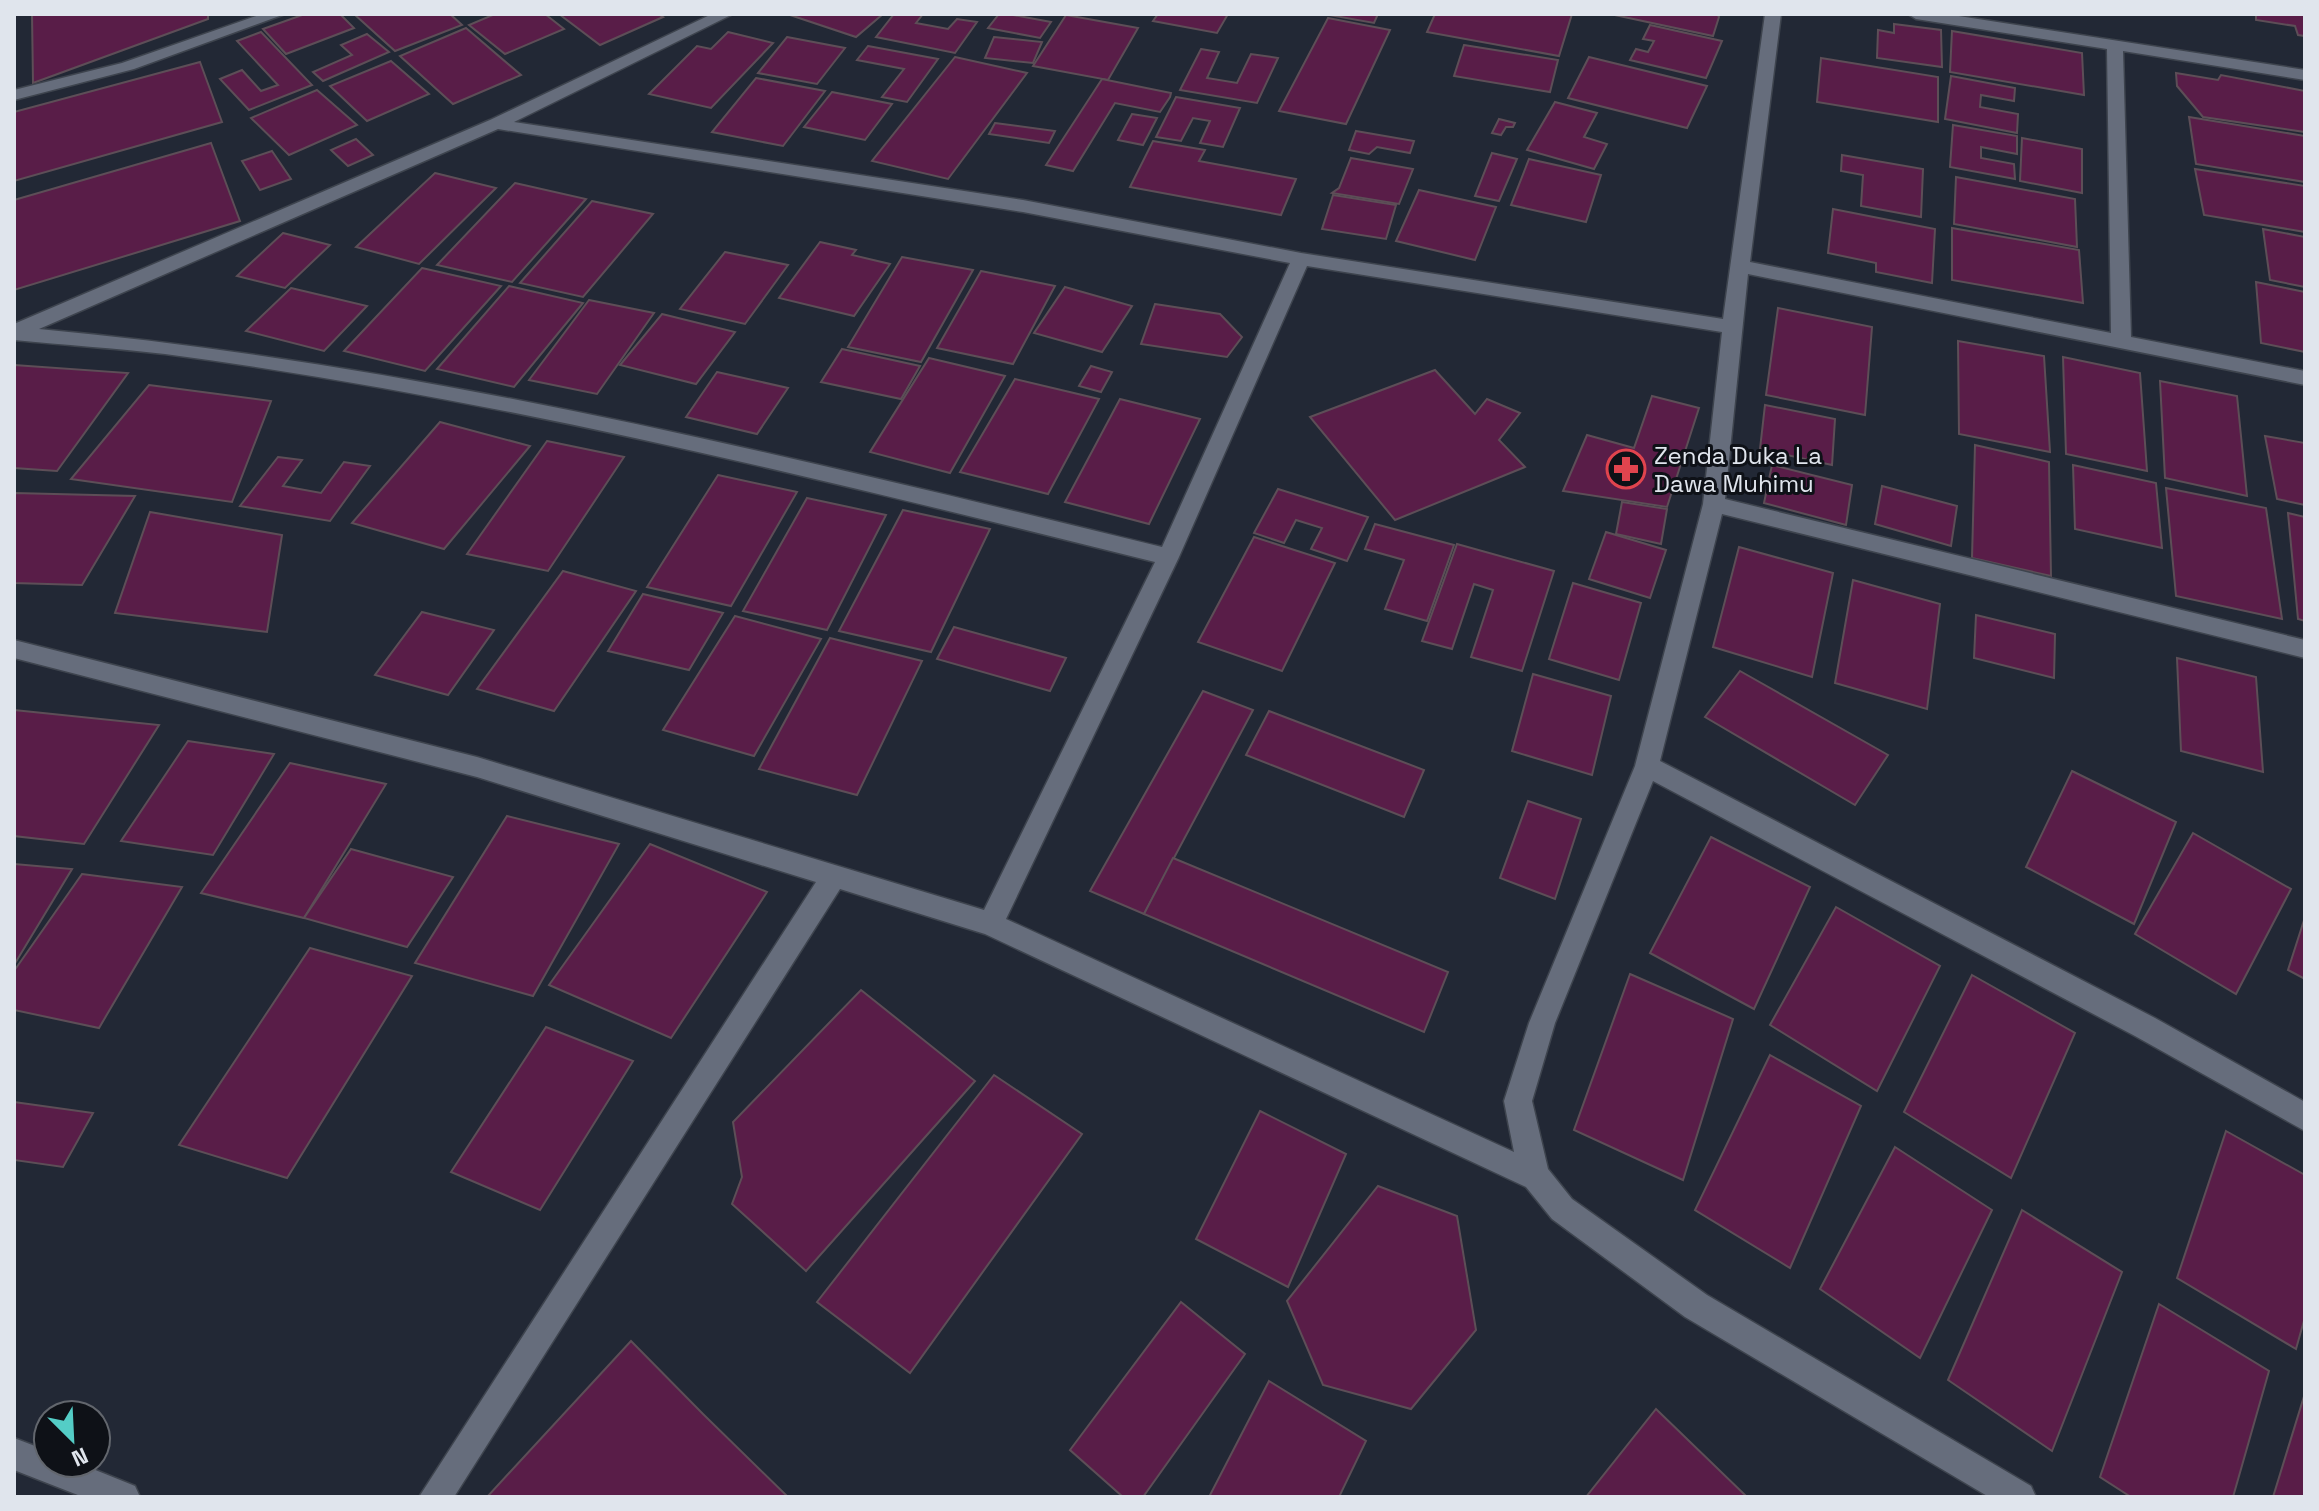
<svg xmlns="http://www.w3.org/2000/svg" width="2319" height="1511" font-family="'Space Grotesk',sans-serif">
  <rect width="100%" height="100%" fill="#222835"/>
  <g fill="#591d48" stroke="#5d4e57" stroke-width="2">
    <polygon points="32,14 208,14 208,19 33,83"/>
    <polygon points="305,14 340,14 354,28 286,54 263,29"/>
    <polygon points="354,14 450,14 462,25 395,51"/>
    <polygon points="495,14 545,14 564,29 505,54 469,25"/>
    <polygon points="559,14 658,14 663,17 600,45"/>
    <polygon points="787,14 883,14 856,37"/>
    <polygon points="894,14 923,14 916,23 948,29 957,19 977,22 955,53 876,37"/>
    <polygon points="999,14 1008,14 1051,22 1040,38 988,28"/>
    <polygon points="1158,14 1228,14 1217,33 1153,21"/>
    <polygon points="1324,14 1378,14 1374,23"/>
    <polygon points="1435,14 1572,14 1559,56 1427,32"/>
    <polygon points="1610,14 1717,14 1719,17 1713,36"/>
    <polygon points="2256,14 2305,14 2305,36 2298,35 2295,26 2256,20"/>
    <polygon points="1066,15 1138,28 1108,80 1033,66"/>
    <polygon points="1328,18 1390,30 1346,124 1279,111"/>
    <polygon points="1894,24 1941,30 1942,67 1877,58 1878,30 1894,33"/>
    <polygon points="1650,25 1722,41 1706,78 1630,60 1636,49 1648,52 1654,41 1643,39"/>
    <polygon points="466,28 521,75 453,104 400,56"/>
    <polygon points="1952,31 2082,53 2084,95 1950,72"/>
    <polygon points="261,32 312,85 249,110 220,79 242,70 261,91 278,85 237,41"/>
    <polygon points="728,32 773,43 711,108 649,94 697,46 711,49"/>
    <polygon points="367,34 389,52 323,81 313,72 352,55 341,45"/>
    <polygon points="787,37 845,48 817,84 758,73"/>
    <polygon points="994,37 1042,42 1033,63 985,58"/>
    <polygon points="1464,45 1558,60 1550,92 1454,76"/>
    <polygon points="868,46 938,59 907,102 882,97 904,69 857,60"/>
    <polygon points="1201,49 1219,52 1207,78 1237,83 1251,54 1278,58 1257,103 1180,90"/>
    <polygon points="955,57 1027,73 948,179 872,161"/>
    <polygon points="1589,57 1707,86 1687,128 1568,98"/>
    <polygon points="1821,58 1938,77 1938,122 1817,102"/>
    <polygon points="391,61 429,94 367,121 330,86"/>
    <polygon points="200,62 222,122 14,181 14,112"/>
    <polygon points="2176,73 2218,80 2221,75 2305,91 2305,132 2203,117 2177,86"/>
    <polygon points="1951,76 2015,88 2014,101 1981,95 1980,107 2018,114 2017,133 1945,119"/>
    <polygon points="756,78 825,91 783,146 712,132"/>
    <polygon points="1102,79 1171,93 1170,97 1160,112 1115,103 1073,171 1046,165"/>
    <polygon points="317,90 357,125 289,155 251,118"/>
    <polygon points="832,92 892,104 865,140 804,127"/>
    <polygon points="1176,97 1240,108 1223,147 1200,143 1210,121 1193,118 1181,141 1156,137"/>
    <polygon points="1555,102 1597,113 1584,137 1607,144 1594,169 1527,150"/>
    <polygon points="1132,114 1157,118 1143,145 1118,140"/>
    <polygon points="2189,117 2305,136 2305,182 2196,164"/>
    <polygon points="1499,119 1515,123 1513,127 1506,127 1501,135 1492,133"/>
    <polygon points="995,123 1055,131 1049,143 989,134"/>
    <polygon points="1953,125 2017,136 2017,154 1981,147 1981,158 2014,164 2015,179 1950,167"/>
    <polygon points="1356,131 1414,141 1410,153 1377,147 1369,154 1349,150"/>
    <polygon points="2022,138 2082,149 2082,193 2020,181"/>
    <polygon points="356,139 373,155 348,166 331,150"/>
    <polygon points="1153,141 1205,150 1199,161 1296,179 1281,215 1130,187"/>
    <polygon points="211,143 240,221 14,290 14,200"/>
    <polygon points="272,151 291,179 260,190 242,161"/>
    <polygon points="1492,153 1517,159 1499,201 1475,196"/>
    <polygon points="1842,155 1923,169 1921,217 1861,206 1863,175 1841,171"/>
    <polygon points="1351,158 1413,169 1399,204 1332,193 1339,188"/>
    <polygon points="1529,159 1601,175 1586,222 1511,205"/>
    <polygon points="2195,169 2305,186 2305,232 2204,215"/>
    <polygon points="435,173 496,188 419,264 356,247"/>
    <polygon points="1956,177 2075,199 2077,247 1954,224"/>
    <polygon points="515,183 586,199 512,282 437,265"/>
    <polygon points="1419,190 1496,207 1475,260 1396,241"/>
    <polygon points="1333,195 1396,205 1386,239 1322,229"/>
    <polygon points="592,201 653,214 583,297 520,283"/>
    <polygon points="1833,209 1935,229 1932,283 1876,272 1876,263 1828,253"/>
    <polygon points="1952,228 2079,250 2083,303 1952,280"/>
    <polygon points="2263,229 2305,237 2305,287 2270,280"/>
    <polygon points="283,233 330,245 285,288 237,276"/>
    <polygon points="820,242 856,250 852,255 890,264 854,316 779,298"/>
    <polygon points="725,252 788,265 745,324 680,309"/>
    <polygon points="902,257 973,270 921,362 848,347"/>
    <polygon points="422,268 501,286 425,371 344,351"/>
    <polygon points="981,271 1055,286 1013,364 937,348"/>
    <polygon points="2256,282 2305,292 2305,352 2261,343"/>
    <polygon points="509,286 583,303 514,387 437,369"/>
    <polygon points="1065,287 1132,306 1102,352 1034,333"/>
    <polygon points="291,288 367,306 324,351 246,331"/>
    <polygon points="589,300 654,313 597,394 529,380"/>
    <polygon points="1155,304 1220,314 1242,337 1227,357 1141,344"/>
    <polygon points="1778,308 1872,327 1865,415 1766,395"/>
    <polygon points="662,314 735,332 696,384 620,365"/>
    <polygon points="1958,341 2044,356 2050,452 1959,434"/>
    <polygon points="842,349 920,366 901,399 821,382"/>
    <polygon points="2063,357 2140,373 2147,471 2066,454"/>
    <polygon points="929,358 1005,376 950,473 870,452"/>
    <polygon points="14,365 128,373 57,471 14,468"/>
    <polygon points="1091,366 1112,372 1101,392 1079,386"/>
    <polygon points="1435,370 1475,414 1487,399 1520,413 1499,440 1525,467 1395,520 1310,417"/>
    <polygon points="717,372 788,388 757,434 686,417"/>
    <polygon points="1015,379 1099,399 1048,494 960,472"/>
    <polygon points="2160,381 2237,396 2247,496 2165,478"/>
    <polygon points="149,385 271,401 232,502 71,479"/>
    <polygon points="1652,396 1699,408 1667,507 1563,491 1587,435 1634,448"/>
    <polygon points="1120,399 1200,419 1149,524 1065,502"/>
    <polygon points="1765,405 1835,419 1832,465 1760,449"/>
    <polygon points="440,422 530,446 444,549 352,523"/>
    <polygon points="2265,436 2305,443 2305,505 2277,499"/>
    <polygon points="547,441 624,457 548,571 467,554"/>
    <polygon points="1975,445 2049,462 2051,576 1972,558"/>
    <polygon points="278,457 302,460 283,486 321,493 344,462 370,466 330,521 240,506"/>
    <polygon points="1772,465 1852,485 1846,525 1764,503"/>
    <polygon points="2073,465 2156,483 2162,548 2075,529"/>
    <polygon points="718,475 797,492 731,606 647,587"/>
    <polygon points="1882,486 1957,506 1951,546 1875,524"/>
    <polygon points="2166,488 2266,508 2282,619 2176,596"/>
    <polygon points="1278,489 1368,517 1347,561 1311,549 1322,528 1296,520 1284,543 1254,533"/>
    <polygon points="14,493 135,496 82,585 14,583"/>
    <polygon points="807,498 886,515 827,630 743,611"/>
    <polygon points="1622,502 1667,509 1661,544 1616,534"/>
    <polygon points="903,510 990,529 931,652 839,631"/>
    <polygon points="150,512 282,535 267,632 115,613"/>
    <polygon points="2288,513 2305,517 2305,621 2298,619"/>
    <polygon points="1375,524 1454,545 1427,621 1385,609 1404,560 1365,549"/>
    <polygon points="1606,532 1666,550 1650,598 1589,579"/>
    <polygon points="1254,537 1335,563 1282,671 1198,642"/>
    <polygon points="1457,544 1554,571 1522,671 1471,657 1493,590 1474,584 1452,649 1422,641"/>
    <polygon points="1739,547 1833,573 1812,677 1713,647"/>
    <polygon points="563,571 636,591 554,711 477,689"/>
    <polygon points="1853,580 1940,604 1927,709 1835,683"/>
    <polygon points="1573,583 1641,603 1619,680 1549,659"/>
    <polygon points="643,594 723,613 689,670 608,651"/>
    <polygon points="422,612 494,630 448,695 375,675"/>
    <polygon points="1976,615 2055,634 2054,678 1974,658"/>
    <polygon points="735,616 821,639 754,756 663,730"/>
    <polygon points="954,627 1066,658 1050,691 937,659"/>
    <polygon points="830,638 922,661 857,795 759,769"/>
    <polygon points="2177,658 2256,677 2263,772 2181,751"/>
    <polygon points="1740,671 1888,755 1855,805 1705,717"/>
    <polygon points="1533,674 1611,696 1592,775 1512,751"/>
    <polygon points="1203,691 1253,710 1144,914 1090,891"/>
    <polygon points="14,710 159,725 84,844 14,836"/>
    <polygon points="1269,711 1424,770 1404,817 1246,755"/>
    <polygon points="188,741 274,754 213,855 121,841"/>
    <polygon points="290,763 386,784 304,918 201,893"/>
    <polygon points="2072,771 2176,822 2134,924 2026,867"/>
    <polygon points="1528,801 1581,819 1555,899 1500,878"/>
    <polygon points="507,816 619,844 533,996 415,963"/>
    <polygon points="2193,833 2291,889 2236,994 2135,934"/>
    <polygon points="1711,837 1810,887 1754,1009 1650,953"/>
    <polygon points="650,844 767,892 671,1038 549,985"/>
    <polygon points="351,849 453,877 407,947 304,918"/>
    <polygon points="1173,858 1448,972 1424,1032 1144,914"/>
    <polygon points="14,864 72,869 14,965"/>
    <polygon points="82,874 182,887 99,1028 14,1010 14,971"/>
    <polygon points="1836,907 1940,966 1877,1091 1770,1025"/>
    <polygon points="2305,917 2305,979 2288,970"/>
    <polygon points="310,948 412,976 287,1178 179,1145"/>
    <polygon points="1630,974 1733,1019 1683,1180 1574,1130"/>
    <polygon points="1972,975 2075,1033 2011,1178 1904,1112"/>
    <polygon points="861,990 975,1081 806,1271 732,1204 742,1177 733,1122"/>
    <polygon points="546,1027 633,1061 540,1210 451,1172"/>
    <polygon points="1770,1055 1861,1106 1790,1268 1695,1210"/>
    <polygon points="994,1075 1082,1134 910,1373 817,1302"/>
    <polygon points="14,1102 93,1113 63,1167 14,1160"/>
    <polygon points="1260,1111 1346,1154 1288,1287 1196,1239"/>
    <polygon points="2226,1131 2305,1175 2305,1317 2296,1349 2177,1278"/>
    <polygon points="1895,1147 1992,1210 1920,1358 1820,1289"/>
    <polygon points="1378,1186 1457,1216 1476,1330 1411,1409 1323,1385 1287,1301"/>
    <polygon points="2022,1210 2122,1272 2052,1451 1948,1380"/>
    <polygon points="1181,1302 1245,1354 1143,1497 1123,1497 1070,1450"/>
    <polygon points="2159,1304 2269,1371 2233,1497 2131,1497 2100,1477"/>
    <polygon points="631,1341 703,1414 788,1497 487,1497"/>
    <polygon points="1269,1381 1366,1441 1339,1497 1209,1497"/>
    <polygon points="2305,1393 2305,1497 2273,1497"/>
    <polygon points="1656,1409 1745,1495 1743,1497 1586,1497"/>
  </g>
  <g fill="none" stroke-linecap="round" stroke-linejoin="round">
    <g stroke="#3e444e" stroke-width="3">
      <g id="minor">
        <polygon points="262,14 285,14 134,69 14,100 14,90 122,63"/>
        <path d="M712,14H733L514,122L1023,200L1301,253L1723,319L1765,14H1781L1750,262L2111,333L2107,49L1916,19L1908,14H1946L2305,70V80L2123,51L2131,337L2305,371V385L1748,274L1725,499L2305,640V658L1722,514L1660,761L2155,1018L2305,1102V1131L2135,1036L1653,781L1555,1023L1532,1101L1548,1169L1572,1199L1707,1295L2031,1486L2036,1497H1989L1685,1317L1552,1219L1526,1187L985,934L840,889L454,1497H419L816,882L477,777L14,658V640L477,757L984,910L1155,562C828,481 499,398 165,354C115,348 64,345 14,340V324L490,120ZM498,129L1023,212L1290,263L1162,547C791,457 419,364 39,329ZM1307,266L1722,332L1703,504L1635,766L1529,1023L1504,1101L1514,1152L1006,919L1179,557Z"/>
        <polygon points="14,1438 48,1451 48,1463 78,1463 135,1486 140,1497 83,1497 14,1470"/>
      </g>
    </g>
    <use href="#minor" fill="#666d7c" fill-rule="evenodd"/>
  </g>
  <defs>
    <g id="pharmacy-ring" transform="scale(2)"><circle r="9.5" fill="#0e1117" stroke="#e0444e" stroke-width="1.5"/><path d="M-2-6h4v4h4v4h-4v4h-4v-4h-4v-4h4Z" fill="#e0444e"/></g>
  </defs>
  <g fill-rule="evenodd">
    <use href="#pharmacy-ring" x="1626" y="469"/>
  </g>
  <g text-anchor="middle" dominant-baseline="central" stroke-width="6" stroke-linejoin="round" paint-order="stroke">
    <g font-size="24" fill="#e0e5ed" stroke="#0e1117" text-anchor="start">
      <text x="1654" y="455">Zenda Duka La<tspan x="1654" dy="28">Dawa Muhimu</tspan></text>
    </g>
  </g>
  <rect width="2319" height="1511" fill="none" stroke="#e0e5ed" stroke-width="32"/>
  <g transform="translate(72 1439) rotate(156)"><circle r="38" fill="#0e1117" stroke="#62666d" stroke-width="2"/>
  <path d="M0-6L14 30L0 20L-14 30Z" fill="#54cdc6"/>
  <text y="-12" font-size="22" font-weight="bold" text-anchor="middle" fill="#e0e5ed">N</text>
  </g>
</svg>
